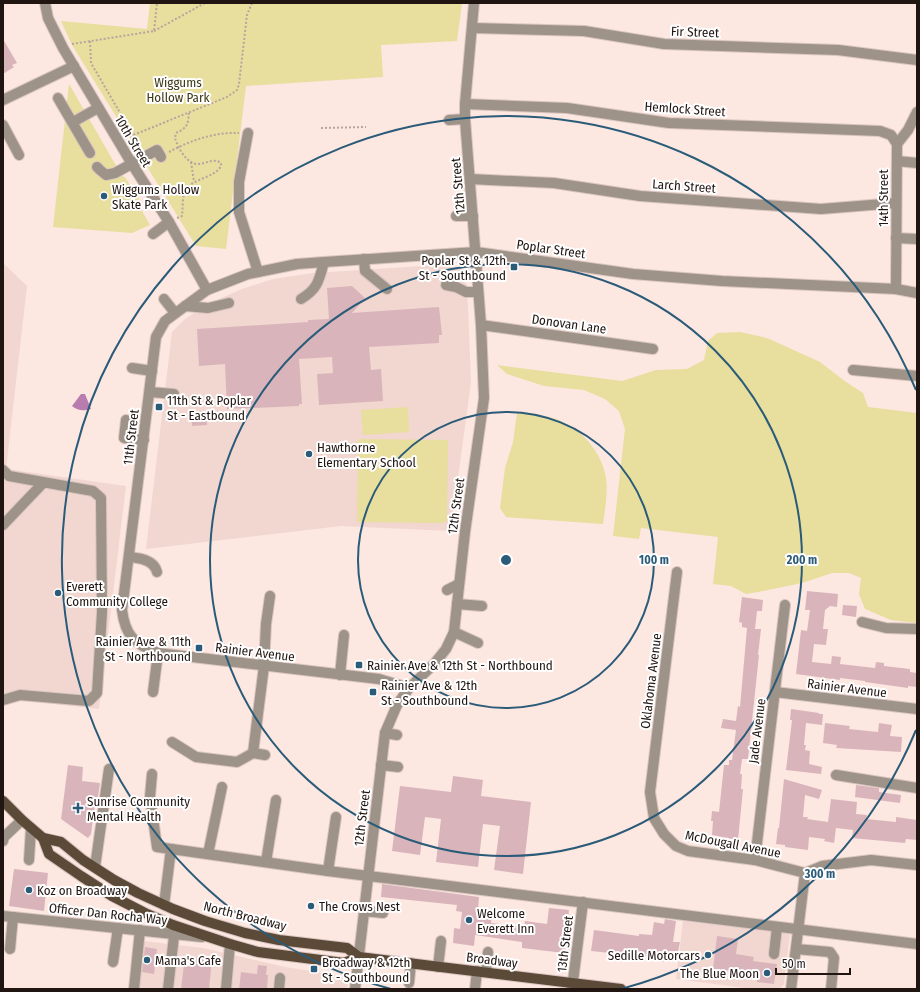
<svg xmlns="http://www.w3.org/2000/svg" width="920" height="992" font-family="'Fira Sans Condensed',sans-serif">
  <rect width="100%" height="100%" fill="#fde7e1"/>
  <g fill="#f1d7cf">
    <polygon points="3,263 27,286 6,469 126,486 99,709 19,700 3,703"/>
    <polygon points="438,265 447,267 462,267 464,282 467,284 471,381 451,531 341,526 146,549 172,332 185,319 210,303 242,289 273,279 313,273"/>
    <polygon points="683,921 790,933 784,984 779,989 752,989 676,979"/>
    <polygon points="135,940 203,948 285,967 343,976 348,982 347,989 130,989"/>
  </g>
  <g fill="#e8de9d">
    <polygon points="150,3 462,3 457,41 381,45 383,77 246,86 226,249 196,246 72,45 61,21 147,29"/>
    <polygon points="69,84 122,176 125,177 139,199 138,204 150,225 132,233 53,227"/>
    <polygon points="740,332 767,338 820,362 846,382 863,393 868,407 917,413 917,611 916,623 891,620 865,609 859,594 861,578 849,573 832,573 802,583 758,592 746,594 731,586 713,584 718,537 641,528 639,539 613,536 625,429 619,411 605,399 584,390 544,386 507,374 497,365 622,381 656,370 687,369 704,360 708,341 717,333"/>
    <polygon points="408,407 409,432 363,435 361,410"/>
    <path d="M517,413C530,414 544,415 556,419C581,428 602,452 606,478C608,493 605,509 603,524L506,517L500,508L505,468L513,442Z"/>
    <polygon points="358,439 448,440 447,520 444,523 357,522"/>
  </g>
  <path fill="#b87dae" d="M81,394H85L91,409C84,411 78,411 72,406Z"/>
  <g fill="#d9b5bb">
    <polygon points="3,39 17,63 12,65 14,67 3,74"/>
    <polygon points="352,286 365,298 352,313 439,307 442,335 439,335 439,343 369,347 371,370 381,369 383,401 319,405 317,374 333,373 332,357 299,359 302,404 299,404 299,406 227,409 225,364 199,366 197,329 308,322 308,320 329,319 327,288"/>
    <polygon points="206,411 207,425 192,426 191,412"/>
    <polygon points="807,591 838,594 837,607 830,606 825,610 823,629 828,629 826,645 814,644 812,662 831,664 832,656 841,657 840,664 875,668 876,662 884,663 884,666 910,669 910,672 917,673 917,687 908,686 908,688 865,682 865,681 840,678 840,680 796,674 801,630 807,631 810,610 805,610"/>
    <polygon points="742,597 763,600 762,611 757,611 755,629 761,629 758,655 759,655 748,759 742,759 740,774 742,774 741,789 743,789 738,840 712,835 713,821 711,821 712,811 719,812 724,765 729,765 729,760 732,760 736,730 721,728 723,719 736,721 738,706 740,707 747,628 742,627 742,623 739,622"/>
    <polygon points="843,605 857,606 856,617 842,615"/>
    <polygon points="791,709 819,713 819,714 823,714 822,725 806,723 804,745 806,745 805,750 810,751 809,764 822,767 821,774 786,770 792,720 790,720"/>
    <polygon points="825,723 850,726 849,729 878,732 879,723 892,725 890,736 902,737 901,752 836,748 837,745 823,743"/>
    <polygon points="68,765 83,767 82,781 100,783 98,797 96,797 91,834 88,838 61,819"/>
    <polygon points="453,776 483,780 481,796 531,802 523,874 494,870 500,826 483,824 478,867 436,862 441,819 425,817 420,855 392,851 400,786 451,792"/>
    <polygon points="784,779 822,790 819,799 805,795 803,817 808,817 807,819 828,822 831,799 857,802 856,814 867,815 866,819 896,822 896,817 917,820 917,840 906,839 905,843 852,838 853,830 836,828 834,843 824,841 825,839 809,837 808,850 785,847 785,845 776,844 778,828 779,828"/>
    <polygon points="856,785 879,788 879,792 901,795 900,803 855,797"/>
    <polygon points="14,869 48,873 44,911 9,906"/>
    <polygon points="382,884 479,897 478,911 492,913 491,923 524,927 525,921 547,924 549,908 569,910 564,953 522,948 522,942 475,935 474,946 453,943 454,928 460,929 462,912 456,911 457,905 381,897"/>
    <polygon points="665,919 676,921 673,942 680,942 678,952 672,951 670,962 657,961 658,958 591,951 594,930 639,936 639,934 652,935 654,922 664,924"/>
    <polygon points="717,936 738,939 736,954 754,957 753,961 777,964 774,984 757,982 758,973 713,969"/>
    <polygon points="145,947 157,949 154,974 142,972"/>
    <polygon points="185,956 212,960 209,989 181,989"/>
    <polygon points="258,965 267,966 266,975 268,975 267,989 239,989 241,972 257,974"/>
  </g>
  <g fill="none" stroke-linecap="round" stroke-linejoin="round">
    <g stroke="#dac5c0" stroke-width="12">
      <g id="minor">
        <polyline points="45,3 48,18 63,48 132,164 169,222 207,290"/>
        <polyline points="472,28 584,31 664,44 838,50 917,60"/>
        <polyline points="58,98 90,153"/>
        <polyline points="3,100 74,66"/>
        <polyline points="465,104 567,108 669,123 880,131 891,135 897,144"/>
        <polyline points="449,120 465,119"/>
        <polyline points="73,122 98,108"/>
        <polyline points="3,125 19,155"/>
        <polyline points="248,133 239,182 239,212 258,272"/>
        <polyline points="897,161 917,163"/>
        <polyline points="97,167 100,170 106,175 115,173 157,150 161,157"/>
        <polyline points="470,179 554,183 640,196 821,209 896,203"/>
        <polyline points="456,216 473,216"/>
        <polyline points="153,234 169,222"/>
        <polyline points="896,238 917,239"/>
        <polyline points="364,259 365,271 387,289"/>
        <polyline points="446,285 456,287 466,292 478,292"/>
        <polyline points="896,289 897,144 908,130 917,112"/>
        <polyline points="164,299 175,313"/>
        <path d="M301,299C318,289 319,280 324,262"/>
        <polyline points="185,306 208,308 229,303"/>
        <polyline points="481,325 653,349"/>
        <polyline points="132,368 152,371"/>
        <polyline points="853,370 917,376"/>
        <polyline points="150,392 174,394"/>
        <polyline points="126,420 124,438 144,440"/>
        <polyline points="3,470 9,476 93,491 101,498 102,612 97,693 89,701 20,695 3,700"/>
        <polyline points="3,525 43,483"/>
        <path d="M129,557C140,558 154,560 157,572"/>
        <polyline points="677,572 650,792 654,818 664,834 676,846 688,851 755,860 805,873 822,866 871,860 917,865"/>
        <polyline points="447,590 459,584"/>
        <polyline points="457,604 482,606"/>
        <polyline points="862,622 886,628 917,629"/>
        <polyline points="454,632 478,643"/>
        <polyline points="340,675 344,635"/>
        <path d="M409,688L379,679L158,653C134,644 125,635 122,610L156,337L165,321L207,290L248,274L297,264L324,262L476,252L633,274L722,281L896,289L917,293"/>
        <polyline points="153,692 158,653"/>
        <polyline points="775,692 917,709"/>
        <polyline points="385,733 397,735"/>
        <polyline points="172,742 196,757 237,762 253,753 264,666 266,624 270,596"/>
        <polyline points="253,753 265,755"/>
        <polyline points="381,765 398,767"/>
        <polyline points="152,774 150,797 157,847 328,871 917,944"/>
        <polyline points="836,775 917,788"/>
        <polyline points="3,841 4,837 22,820"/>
        <polyline points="208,854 222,787"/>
        <polyline points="29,860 31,828"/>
        <polyline points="755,860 785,605"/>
        <polyline points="266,862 276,800"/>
        <polyline points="95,867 109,769"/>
        <polyline points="328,871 336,817"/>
        <polyline points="164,905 171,849"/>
        <polyline points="364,911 383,913"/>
        <polyline points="3,916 202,937"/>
        <polyline points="10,949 13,917"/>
        <polyline points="796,949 830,952 834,958 831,989"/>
        <polyline points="774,954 777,927"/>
        <polyline points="113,962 118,928"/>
        <polyline points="438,967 441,941"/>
        <polyline points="486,972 488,952"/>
        <polyline points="409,983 411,963"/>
        <polyline points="134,989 140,930"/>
        <polyline points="168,989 175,927"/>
        <polyline points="226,989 230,944"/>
        <polyline points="279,989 280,978"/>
        <polyline points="355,989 385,733 397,705 409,688 434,664 446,649 454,632 465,532 484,398 481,325 465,119 465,104 474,3"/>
        <polyline points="475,989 477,971"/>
        <polyline points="572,989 583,902"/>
        <polyline points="791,989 805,873"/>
      </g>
    </g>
    <g stroke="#dac5c0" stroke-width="12">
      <g id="major">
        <polyline points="3,801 22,820 43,838 61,842 83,860 114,880 138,893 173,909 205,921 245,933 279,940 347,948 359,957"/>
        <polyline points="43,838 49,854 81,876 112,896 145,913 173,925 230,944 258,952 344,963 359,957 621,989"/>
      </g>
    </g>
    <g stroke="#b8a59f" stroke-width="2" stroke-dasharray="2 2" stroke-linecap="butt">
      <polyline points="154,31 205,3"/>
      <polyline points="90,41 91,63 133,135"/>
      <polyline points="72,44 154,31 157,3"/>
      <polyline points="321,128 366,127"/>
      <polyline points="126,138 227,97 237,90 239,84 247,15 252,3"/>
      <path d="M169,152C191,140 215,132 239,133"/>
      <polyline points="191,162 194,182"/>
      <path d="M177,218L182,216C183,208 182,198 185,191C192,178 215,178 221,166V163C214,158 207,163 199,164C187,165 178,148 175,138L176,133C188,127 188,125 189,112"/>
      <polyline points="115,644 122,638"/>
    </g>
    <use href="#minor" stroke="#9d9388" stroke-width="10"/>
    <use href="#major" stroke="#5b4a38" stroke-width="10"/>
  </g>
  <g fill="none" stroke="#2a5b79" stroke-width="2">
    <circle cx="506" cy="560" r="148"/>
    <circle cx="506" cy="560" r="296"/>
    <path d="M916 730A444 444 0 0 1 621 989M391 989A444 444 0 1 1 916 390"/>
  </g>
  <g fill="#2a5b79" stroke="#fff" stroke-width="1.5">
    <circle cx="104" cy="196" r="4"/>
    <rect x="510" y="263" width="8" height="8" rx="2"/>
    <rect x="155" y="403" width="8" height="8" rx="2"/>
    <circle cx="309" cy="454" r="4"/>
    <circle cx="58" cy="593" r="4"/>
    <rect x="195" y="644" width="8" height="8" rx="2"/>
    <rect x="355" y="661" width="8" height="8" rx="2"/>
    <rect x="369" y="688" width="8" height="8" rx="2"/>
    <path d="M76 802h4v4h4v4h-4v4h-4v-4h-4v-4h4z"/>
    <circle cx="29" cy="890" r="4"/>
    <circle cx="311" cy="906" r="4"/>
    <circle cx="469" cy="920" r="4"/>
    <circle cx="708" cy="955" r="4"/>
    <circle cx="147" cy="960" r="4"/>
    <rect x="310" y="965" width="8" height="8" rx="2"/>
    <circle cx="767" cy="973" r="4"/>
  </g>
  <g text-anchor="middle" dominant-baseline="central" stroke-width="4" stroke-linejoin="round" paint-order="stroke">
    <g font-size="13" fill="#211511" stroke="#fff">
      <text transform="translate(695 32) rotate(2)">Fir Street</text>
      <text transform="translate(685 109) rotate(4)">Hemlock Street</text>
      <text transform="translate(133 141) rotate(59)">10th Street</text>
      <text transform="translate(458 186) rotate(-95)">12th Street</text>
      <text transform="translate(684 186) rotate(4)">Larch Street</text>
      <text transform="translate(883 198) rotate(-90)">14th Street</text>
      <text transform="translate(551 249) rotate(8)">Poplar Street</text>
      <text transform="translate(569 324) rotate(8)">Donovan Lane</text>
      <text transform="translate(131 437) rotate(-83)">11th Street</text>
      <text transform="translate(456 506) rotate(-82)">12th Street</text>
      <text transform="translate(255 652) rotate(7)">Rainier Avenue</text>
      <text transform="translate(651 681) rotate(-83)">Oklahoma Avenue</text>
      <text transform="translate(847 688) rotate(7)">Rainier Avenue</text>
      <text transform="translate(757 731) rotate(-83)">Jade Avenue</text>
      <text transform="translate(362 818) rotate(-83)">12th Street</text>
      <text transform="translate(733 844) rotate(11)">McDougall Avenue</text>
      <text transform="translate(108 914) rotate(6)">Officer Dan Rocha Way</text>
      <text transform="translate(245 916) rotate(14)">North Broadway</text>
      <text transform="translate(565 944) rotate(-83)">13th Street</text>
      <text transform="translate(492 960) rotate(7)">Broadway</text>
    </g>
    <g font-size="13" fill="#3d3816" stroke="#fff">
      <text x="178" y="82">Wiggums<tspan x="178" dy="15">Hollow Park</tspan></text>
    </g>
    <g font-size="13" fill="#211511" stroke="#fff" text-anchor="start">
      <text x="112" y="189">Wiggums Hollow<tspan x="112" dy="15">Skate Park</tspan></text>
      <text x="506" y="260" text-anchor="end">Poplar St &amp; 12th<tspan x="506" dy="15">St - Southbound</tspan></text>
      <text x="167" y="400">11th St &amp; Poplar<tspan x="167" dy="15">St - Eastbound</tspan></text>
      <text x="317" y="447">Hawthorne<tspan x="317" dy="15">Elementary School</tspan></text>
      <text x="66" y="586">Everett<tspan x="66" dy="15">Community College</tspan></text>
      <text x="191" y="641" text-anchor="end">Rainier Ave &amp; 11th<tspan x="191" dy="15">St - Northbound</tspan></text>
      <text x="367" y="665">Rainier Ave &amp; 12th St - Northbound</text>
      <text x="381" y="685">Rainier Ave &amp; 12th<tspan x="381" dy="15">St - Southbound</tspan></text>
      <text x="87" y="801">Sunrise Community<tspan x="87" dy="15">Mental Health</tspan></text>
      <text x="37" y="890">Koz on Broadway</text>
      <text x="319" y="906">The Crows Nest</text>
      <text x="477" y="913">Welcome<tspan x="477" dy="15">Everett Inn</tspan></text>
      <text x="700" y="955" text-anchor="end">Sedille Motorcars</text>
      <text x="155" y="960">Mama's Cafe</text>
      <text x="322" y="962">Broadway &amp; 12th<tspan x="322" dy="15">St - Southbound</tspan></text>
      <text x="759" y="973" text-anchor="end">The Blue Moon</text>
    </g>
  </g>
  <circle cx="506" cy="560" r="6" fill="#2a5b79" stroke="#fff" stroke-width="2"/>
  <g font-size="12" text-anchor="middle" font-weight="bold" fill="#2a5b79" stroke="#fff" stroke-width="4" stroke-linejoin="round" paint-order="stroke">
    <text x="654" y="564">100 m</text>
    <text x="802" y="564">200 m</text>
    <text x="820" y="878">300 m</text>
  </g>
  <rect width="920" height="992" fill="none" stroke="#211511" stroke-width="8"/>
  <path d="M776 968v6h74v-6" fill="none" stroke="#211511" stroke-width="2"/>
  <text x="782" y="968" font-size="12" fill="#211511" stroke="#ffffff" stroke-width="3" paint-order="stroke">50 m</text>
</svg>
